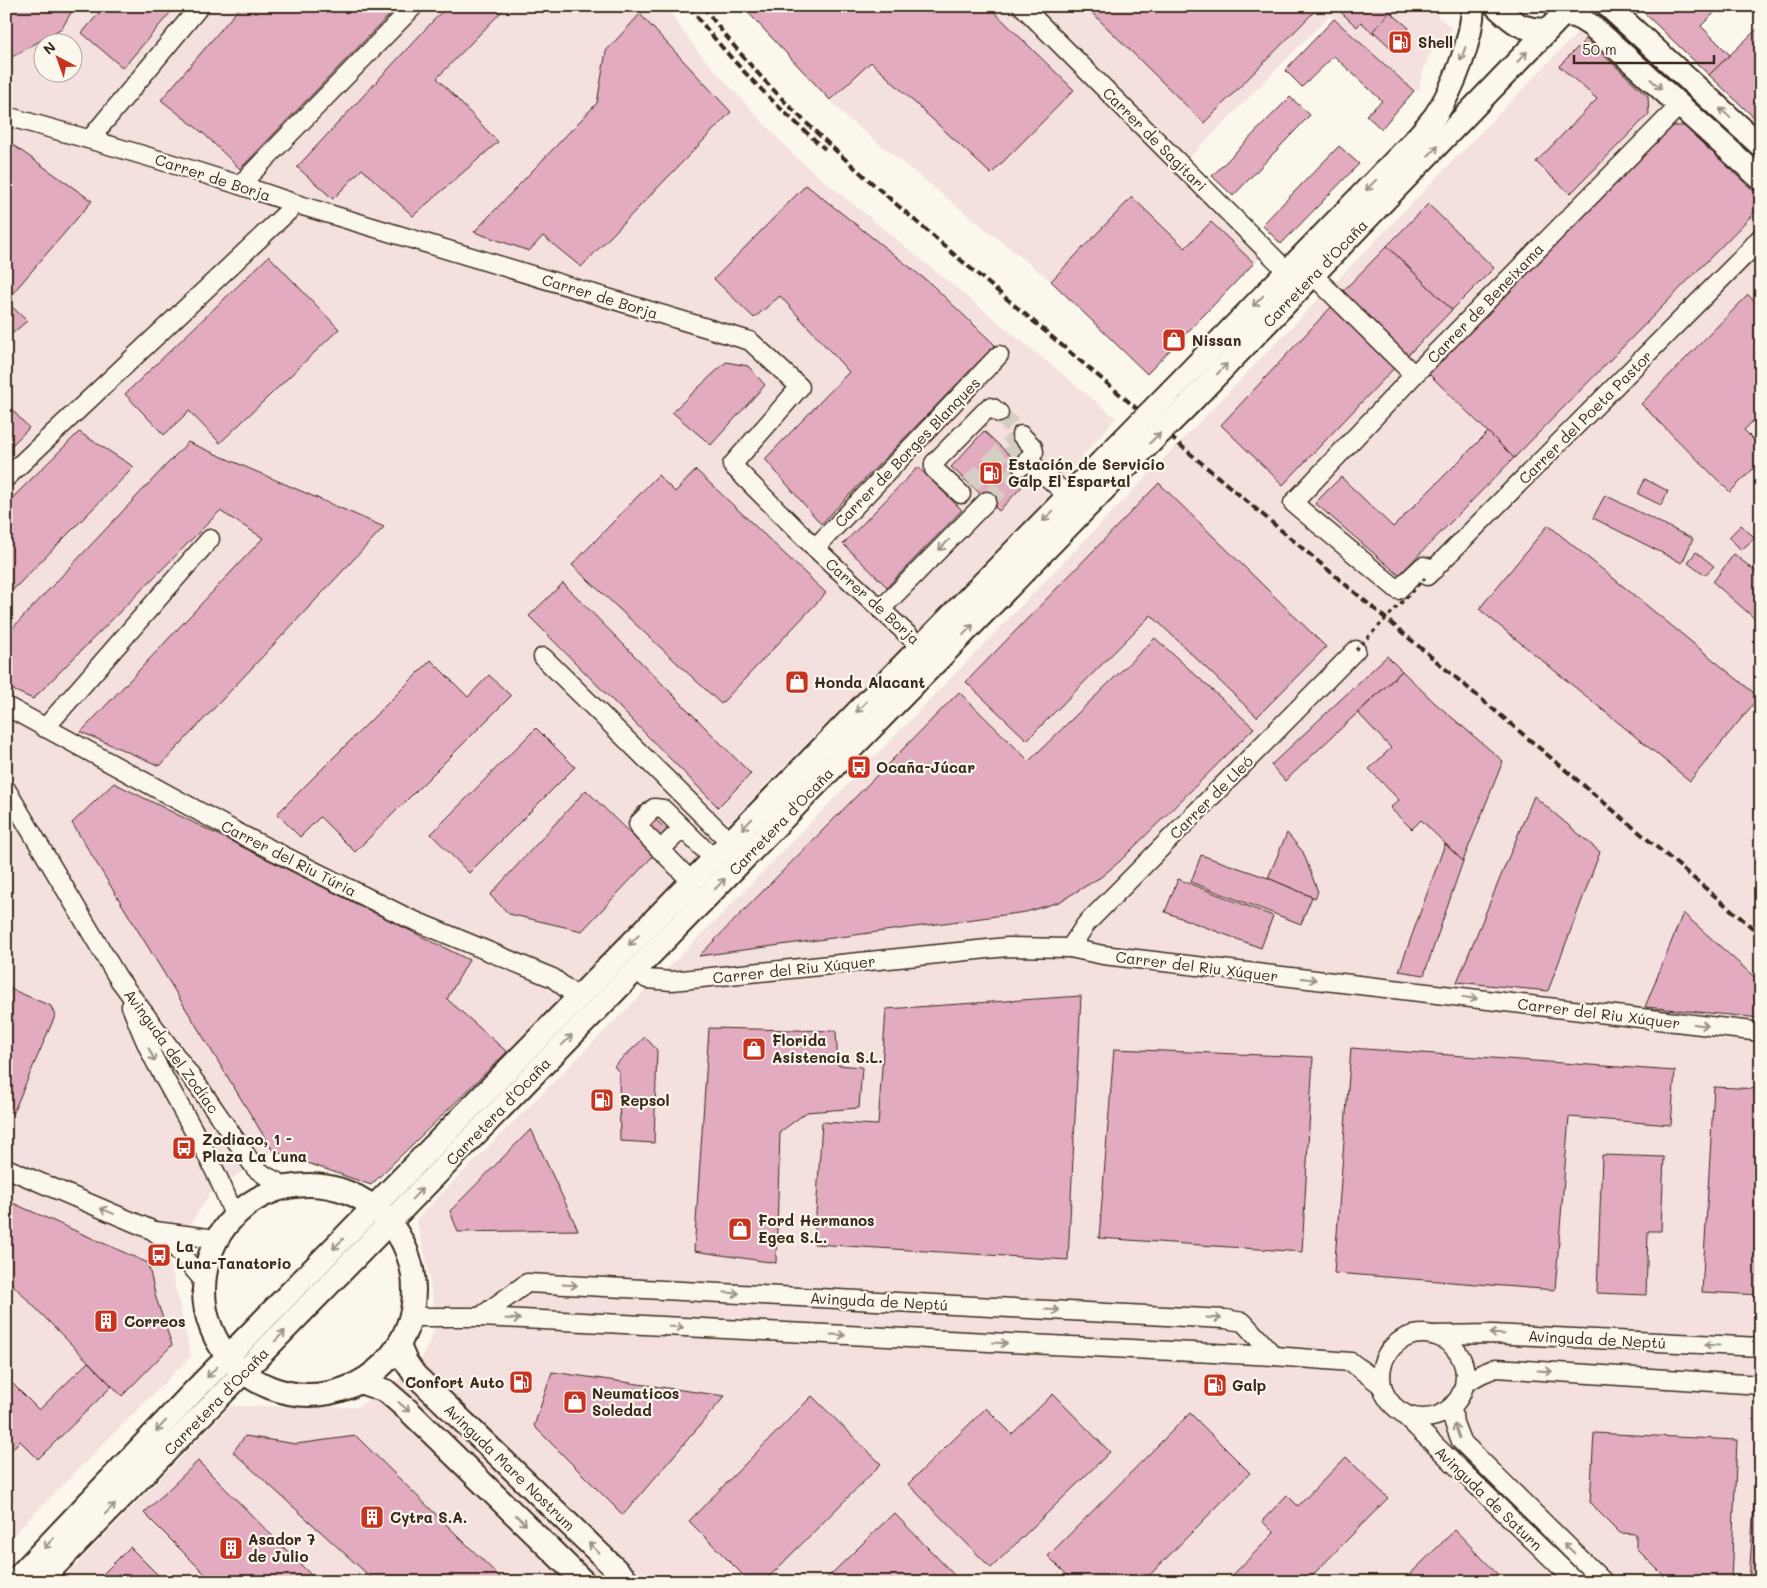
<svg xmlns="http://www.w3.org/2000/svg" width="1767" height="1588" font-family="Mali,sans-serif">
  <rect width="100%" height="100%" fill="#fbf7ec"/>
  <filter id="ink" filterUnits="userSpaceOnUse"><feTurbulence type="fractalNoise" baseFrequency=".02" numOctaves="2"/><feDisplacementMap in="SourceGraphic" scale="10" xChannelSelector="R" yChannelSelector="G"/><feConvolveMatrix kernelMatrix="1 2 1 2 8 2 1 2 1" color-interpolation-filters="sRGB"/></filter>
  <g filter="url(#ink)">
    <g fill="#f4e0de" fill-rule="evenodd">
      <path d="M6,6H665L700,54L794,156L1116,418L993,559L779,771L550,1010L371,1185L273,1151L210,1193L169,1259L191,1356L6,1542ZM42,42H72V72H42Z"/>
      <polygon points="742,6 1427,6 1452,29 1429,55 1421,78 1419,90 1414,91 1330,15 1182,165 1267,251 1147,374 1051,281 848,119"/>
      <polygon points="1580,30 1761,195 1761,1582 59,1582 231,1406 358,1407 419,1365 437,1324 426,1259 416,1219 711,925"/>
    </g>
    <g fill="#e2abbf" stroke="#3b2a1e">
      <polygon points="6,6 75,6 62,28 12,57 6,85"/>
      <polygon points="105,6 176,6 123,68 82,33"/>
      <polygon points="241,6 398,6 240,169 203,133 161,100"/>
      <polygon points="447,6 507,6 437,78 498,142 413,216 362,169 333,199 297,167"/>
      <polygon points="742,6 988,6 1074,90 991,174 871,62 830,100"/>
      <polygon points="1085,6 1310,6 1315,11 1204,123"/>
      <polygon points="1334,6 1386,6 1393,13 1374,34 1361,22 1357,27"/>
      <polygon points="1637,6 1721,6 1701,26 1730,55 1709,75"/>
      <polygon points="1390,12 1409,28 1391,48 1373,31"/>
      <polygon points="640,14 731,112 581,267 543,236 529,251 474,232 597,103 606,51"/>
      <polygon points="1334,19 1414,91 1381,129 1366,115 1382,101 1334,56 1302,87 1285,70"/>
      <polygon points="1761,25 1761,85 1758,87 1761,89 1761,124 1709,75"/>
      <polygon points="1586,39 1648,96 1649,114 1570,194 1536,162 1597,99 1559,66"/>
      <polygon points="1290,97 1310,115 1233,196 1212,176"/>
      <polygon points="1671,126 1684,126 1758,195 1758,209 1514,458 1428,373"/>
      <polygon points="13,145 92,201 6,301 27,321 6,339 6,154"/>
      <polygon points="1339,146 1359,164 1281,244 1262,225"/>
      <polygon points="806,185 931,284 995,345 821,524 765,459 849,372 780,296 754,318 714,279"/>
      <polygon points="1132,197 1185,248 1211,222 1254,263 1147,374 1051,281"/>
      <polygon points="1428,204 1494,268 1452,310 1387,246"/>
      <polygon points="1387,246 1452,310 1408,355 1343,291"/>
      <polygon points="269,256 339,329 220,443 189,411 164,435 125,394"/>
      <polygon points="1748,295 1761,307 1761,413 1744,430 1761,447 1761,461 1730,492 1641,404"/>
      <polygon points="1334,304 1398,364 1283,485 1221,425"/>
      <polygon points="726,362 748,366 765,385 711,445 672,412"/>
      <polygon points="6,403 29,428 6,451"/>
      <polygon points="984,431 1032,476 999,511 951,467"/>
      <polygon points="79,432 134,467 6,597 6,504"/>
      <polygon points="1488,432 1514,458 1399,575 1315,503 1341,477 1393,527"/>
      <polygon points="188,442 384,527 160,766 81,732 263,538 220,511 33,699 6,687 6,635"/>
      <polygon points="918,467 962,510 887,587 843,544"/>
      <polygon points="696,470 826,593 721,704 572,565 658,475 675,492"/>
      <polygon points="1645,479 1668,491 1661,505 1638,494"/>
      <polygon points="1159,483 1326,647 1257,717 1151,615 1027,740 966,682"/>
      <polygon points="1605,495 1693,539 1682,563 1593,518"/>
      <polygon points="1548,525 1759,697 1690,781 1479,609"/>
      <polygon points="1741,525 1755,538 1741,550 1729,537"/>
      <polygon points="1696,552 1714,566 1705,575 1688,562"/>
      <polygon points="1734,554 1761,576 1761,624 1713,582"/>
      <polygon points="563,583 751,774 718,807 529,616"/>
      <polygon points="1155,638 1254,728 1119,862 1101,877 1059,902 1026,912 699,956 959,692 1029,761"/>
      <polygon points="1387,656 1402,671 1285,781 1271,765"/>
      <polygon points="431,660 468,697 489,675 511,696 355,852 320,817 300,837 277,814"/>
      <polygon points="1402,671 1435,703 1503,761 1463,861 1421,820 1412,829 1390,808 1399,800 1369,769 1391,748 1358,713"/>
      <polygon points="536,728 575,767 469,873 431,834"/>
      <polygon points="114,783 469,960 447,999 507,1052 371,1185 273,1151 72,823"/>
      <polygon points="586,790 653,856 582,931 509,914 490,895"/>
      <polygon points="1534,796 1600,852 1548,991 1457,982"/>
      <polygon points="640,806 674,836 665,846 631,816"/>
      <polygon points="1287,833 1303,852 1318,892 1315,898 1268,878"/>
      <polygon points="1445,844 1463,861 1424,975 1399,971"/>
      <polygon points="1201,855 1268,878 1312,897 1301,924 1191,882"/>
      <polygon points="1178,879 1273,916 1261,948 1165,912"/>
      <polygon points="1683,913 1761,983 1761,1018 1645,1007"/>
      <polygon points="6,987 51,1006 55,1016 13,1113 6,1110"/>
      <polygon points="1081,996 1068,1260 814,1244 822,1122 878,1125 886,1009"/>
      <polygon points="709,1028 836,1031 838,1065 862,1067 859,1108 807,1112 780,1132 776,1263 694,1251"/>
      <polygon points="645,1037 657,1050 654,1143 620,1141 619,1072 614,1066"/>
      <polygon points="1351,1048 1675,1071 1671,1125 1569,1117 1555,1290 1334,1273"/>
      <polygon points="1114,1049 1313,1057 1302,1252 1099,1238"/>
      <polygon points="1714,1087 1761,1089 1761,1295 1702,1292"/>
      <polygon points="531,1129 578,1230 458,1232 450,1211"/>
      <polygon points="1602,1155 1664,1157 1661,1231 1648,1231 1646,1295 1597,1293"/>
      <polygon points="6,1200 148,1263 156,1298 172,1345 122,1396 6,1278"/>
      <polygon points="88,1362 112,1386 38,1459 20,1441 6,1455 6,1377 39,1410"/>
      <polygon points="552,1372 725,1396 623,1515 534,1426"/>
      <polygon points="1053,1394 1110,1452 991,1568 908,1484 986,1408 1012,1434"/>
      <polygon points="812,1396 881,1464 764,1582 750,1582 689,1521"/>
      <polygon points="1190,1413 1250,1473 1143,1582 1074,1582 1048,1556"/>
      <polygon points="1759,1425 1761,1425 1761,1582 1749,1582"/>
      <polygon points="1594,1433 1737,1440 1731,1582 1681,1582 1681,1578 1666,1578 1636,1548 1636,1534 1620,1533 1590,1503"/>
      <polygon points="245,1436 296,1444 356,1436 505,1582 376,1582 233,1452"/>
      <polygon points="1346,1457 1388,1498 1306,1582 1226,1582 1274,1533 1262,1521 1287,1495 1298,1506"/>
      <polygon points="198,1461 318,1582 213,1582 144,1513"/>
      <polygon points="894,1513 961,1582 823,1582"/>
      <polygon points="1455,1530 1505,1582 1402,1582"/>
      <polygon points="130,1547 165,1582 95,1582"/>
    </g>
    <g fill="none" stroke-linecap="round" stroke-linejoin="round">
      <g stroke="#d5cec3" stroke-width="18" stroke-dasharray="18 9" stroke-linecap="butt">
        <polyline points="999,413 1021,435"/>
        <polyline points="970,484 1011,443 1028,460"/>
        <polyline points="987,501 1022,466"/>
      </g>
      <g stroke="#3b2a1e" stroke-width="21">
        <g id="minor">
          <polyline points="1022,6 1287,271"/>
          <path d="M6,116C104,143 201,171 296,204L750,341L800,387L732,465L815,548L921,647H932"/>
          <polyline points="90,139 200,6"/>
          <polyline points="240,185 414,6"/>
          <polyline points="1313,275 1414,375"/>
          <polyline points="1021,435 1033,447 1034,452 1022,466"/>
          <polyline points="1028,460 1068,496"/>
          <polyline points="6,478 296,204"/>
          <polyline points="961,494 934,469 934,463 989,407 993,408 999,413"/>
          <polyline points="815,548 999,355"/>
          <polyline points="1435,569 1423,566 1398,590 1293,503 1414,375 1680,105"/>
          <polyline points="1427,576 1745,255 1761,237"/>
          <polyline points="881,609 987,501"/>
          <polyline points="543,657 730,842"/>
          <polyline points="6,706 242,835 408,918 553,978 577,997"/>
          <polyline points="45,728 210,539"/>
          <polyline points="6,789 118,978 201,1090 255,1168 266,1176 287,1187"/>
          <polyline points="660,850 682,829"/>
          <polyline points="691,881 643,832 638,824 654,808 663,809 713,858"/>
          <polyline points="1070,948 1086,924 1356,650"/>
          <polyline points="636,969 647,979 672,981 1007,947 1070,948 1103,955 1761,1032"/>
          <path d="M131,1006C138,1024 145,1042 154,1059C181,1111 214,1160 234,1216"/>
          <polyline points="6,1168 152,1230 174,1246 203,1280"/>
          <polyline points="155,1231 216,1239"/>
          <polyline points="412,1317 480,1317 1274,1356 1351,1362 1381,1385"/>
          <polyline points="480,1317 527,1283 1225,1319 1243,1322 1274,1356"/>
          <circle cx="1423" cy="1376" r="42"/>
          <polyline points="1432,1335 1493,1334 1761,1347"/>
          <polyline points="1465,1383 1481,1374 1496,1368 1761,1385"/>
          <polyline points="1452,1407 1454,1423 1461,1441 1604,1582"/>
          <polyline points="1403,1414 1576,1582"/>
        </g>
      </g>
      <g stroke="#3b2a1e" stroke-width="26">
        <g id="major">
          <path d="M1496,6C1515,24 1520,29 1547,30"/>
          <polyline points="1608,6 1761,146"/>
          <polyline points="1562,15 1576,16 1592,26 1761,179"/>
          <path d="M1171,391L1412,143C1420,134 1428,125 1435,116C1454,88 1472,40 1473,6"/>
          <polyline points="1189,404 1571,6"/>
          <circle cx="309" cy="1290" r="105"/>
          <polyline points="399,1346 406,1362 415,1375 629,1582"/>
          <polyline points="363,1383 386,1391 409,1411 584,1582"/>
          <polyline points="13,1582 195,1390 1107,456"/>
          <polyline points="39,1582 1121,472"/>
        </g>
      </g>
      <use href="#minor" stroke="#fbf7ec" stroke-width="18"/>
      <use href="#major" stroke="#fbf7ec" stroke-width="22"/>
      <g stroke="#3b2a1e" stroke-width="4" stroke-dasharray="8 4" stroke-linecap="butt">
        <path d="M689,6C728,59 776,106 825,149"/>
        <path d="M703,6C773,103 867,178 956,256L1761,935"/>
      </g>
      <g stroke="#3b2a1e" stroke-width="26" stroke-linecap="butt">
        <g id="major-bridge">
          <polyline points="1107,456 1171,391"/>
          <polyline points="1121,472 1189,404"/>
        </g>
      </g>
      <polyline stroke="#3b2a1e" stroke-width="3" stroke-dasharray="4 4" stroke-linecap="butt" points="1356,650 1425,578"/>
      <use href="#major-bridge" stroke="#fbf7ec" stroke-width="22"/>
    </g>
    <defs><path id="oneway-shaft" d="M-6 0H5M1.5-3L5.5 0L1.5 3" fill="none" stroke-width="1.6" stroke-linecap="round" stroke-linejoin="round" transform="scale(1.25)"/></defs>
    <g stroke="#9b9085">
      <use href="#oneway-shaft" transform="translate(1463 54) rotate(109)"/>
      <use href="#oneway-shaft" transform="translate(1522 57) rotate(-47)"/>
      <use href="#oneway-shaft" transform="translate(1656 84) rotate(42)"/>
      <use href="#oneway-shaft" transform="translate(1725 113) rotate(-138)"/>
      <use href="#oneway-shaft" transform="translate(1433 151) rotate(-46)"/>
      <use href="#oneway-shaft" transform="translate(1371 185) rotate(134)"/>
      <use href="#oneway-shaft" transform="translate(1258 301) rotate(134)"/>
      <use href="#oneway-shaft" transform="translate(1222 369) rotate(-46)"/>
      <use href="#oneway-shaft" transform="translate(1155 438) rotate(-45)"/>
      <use href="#oneway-shaft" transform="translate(1048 516) rotate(134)"/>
      <use href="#oneway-shaft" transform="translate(944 545) rotate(134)"/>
      <use href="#oneway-shaft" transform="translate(968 630) rotate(-46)"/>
      <use href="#oneway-shaft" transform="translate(861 707) rotate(134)"/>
      <use href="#oneway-shaft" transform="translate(747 824) rotate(134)"/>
      <use href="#oneway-shaft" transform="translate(720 884) rotate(-46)"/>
      <use href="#oneway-shaft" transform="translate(634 940) rotate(134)"/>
      <use href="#oneway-shaft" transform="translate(1309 979) rotate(7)"/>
      <use href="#oneway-shaft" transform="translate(1470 998) rotate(7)"/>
      <use href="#oneway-shaft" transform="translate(1701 1025) rotate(7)"/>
      <use href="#oneway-shaft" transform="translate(567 1040) rotate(-46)"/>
      <use href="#oneway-shaft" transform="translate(152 1055) rotate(64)"/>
      <use href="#oneway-shaft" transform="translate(417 1194) rotate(-46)"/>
      <use href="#oneway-shaft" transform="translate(107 1211) rotate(-157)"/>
      <use href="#oneway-shaft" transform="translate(338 1244) rotate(134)"/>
      <use href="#oneway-shaft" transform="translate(570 1285) rotate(3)"/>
      <use href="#oneway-shaft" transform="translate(732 1293) rotate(3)"/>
      <use href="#oneway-shaft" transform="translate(1052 1310) rotate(3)"/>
      <use href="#oneway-shaft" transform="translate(1214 1318) rotate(3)"/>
      <use href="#oneway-shaft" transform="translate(513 1319) rotate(3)"/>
      <use href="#oneway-shaft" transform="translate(676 1327) rotate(3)"/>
      <use href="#oneway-shaft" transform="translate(1497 1334) rotate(-178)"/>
      <use href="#oneway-shaft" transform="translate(838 1335) rotate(3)"/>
      <use href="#oneway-shaft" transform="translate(280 1336) rotate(-46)"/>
      <use href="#oneway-shaft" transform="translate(1000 1343) rotate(3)"/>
      <use href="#oneway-shaft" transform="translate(1712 1345) rotate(-177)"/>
      <use href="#oneway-shaft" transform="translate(1545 1371) rotate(4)"/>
      <use href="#oneway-shaft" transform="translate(212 1372) rotate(134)"/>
      <use href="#oneway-shaft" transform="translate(404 1407) rotate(41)"/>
      <use href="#oneway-shaft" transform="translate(161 1426) rotate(133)"/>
      <use href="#oneway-shaft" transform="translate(1457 1431) rotate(-109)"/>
      <use href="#oneway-shaft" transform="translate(110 1509) rotate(-46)"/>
      <use href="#oneway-shaft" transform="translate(521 1520) rotate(44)"/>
      <use href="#oneway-shaft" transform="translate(49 1543) rotate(133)"/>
      <use href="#oneway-shaft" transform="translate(594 1548) rotate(-136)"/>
      <use href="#oneway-shaft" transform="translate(1569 1548) rotate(-136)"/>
    </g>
  </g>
  <defs>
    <g id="fuel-square" transform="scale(1.25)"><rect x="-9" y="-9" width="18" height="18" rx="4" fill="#c8321e" stroke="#fbf7ec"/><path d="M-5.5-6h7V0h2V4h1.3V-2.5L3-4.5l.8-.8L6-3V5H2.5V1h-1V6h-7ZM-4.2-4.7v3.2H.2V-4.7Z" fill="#fff"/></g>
    <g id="shop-square" transform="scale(1.25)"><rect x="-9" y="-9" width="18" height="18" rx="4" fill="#c8321e" stroke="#fbf7ec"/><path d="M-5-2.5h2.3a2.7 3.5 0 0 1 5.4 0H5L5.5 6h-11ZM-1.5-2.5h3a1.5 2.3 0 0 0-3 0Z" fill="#fff"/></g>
    <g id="bus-square" transform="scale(1.25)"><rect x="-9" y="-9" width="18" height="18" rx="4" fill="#c8321e" stroke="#fbf7ec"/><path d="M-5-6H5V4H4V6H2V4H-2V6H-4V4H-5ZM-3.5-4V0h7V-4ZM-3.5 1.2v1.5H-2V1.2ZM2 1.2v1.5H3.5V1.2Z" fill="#fff"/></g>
    <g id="building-square" transform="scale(1.25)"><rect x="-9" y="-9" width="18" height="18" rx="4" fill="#c8321e" stroke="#fbf7ec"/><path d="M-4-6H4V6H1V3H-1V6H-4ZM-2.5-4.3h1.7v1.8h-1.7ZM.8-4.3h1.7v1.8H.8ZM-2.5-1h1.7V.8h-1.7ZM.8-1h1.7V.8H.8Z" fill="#fff"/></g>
  </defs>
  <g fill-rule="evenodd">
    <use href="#fuel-square" x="1400" y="42"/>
    <use href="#shop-square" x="1174" y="340"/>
    <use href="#fuel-square" x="991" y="473"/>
    <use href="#shop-square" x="797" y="682"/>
    <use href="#bus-square" x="859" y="767"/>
    <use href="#shop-square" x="754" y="1049"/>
    <use href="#fuel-square" x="602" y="1100"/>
    <use href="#bus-square" x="184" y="1148"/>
    <use href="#shop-square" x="740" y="1229"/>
    <use href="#bus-square" x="159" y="1255"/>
    <use href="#building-square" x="106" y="1321"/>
    <use href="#fuel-square" x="521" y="1382"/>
    <use href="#fuel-square" x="1215" y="1385"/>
    <use href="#shop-square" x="575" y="1402"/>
    <use href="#building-square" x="372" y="1517"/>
    <use href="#building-square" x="231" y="1548"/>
  </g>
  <g text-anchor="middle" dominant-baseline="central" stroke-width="4.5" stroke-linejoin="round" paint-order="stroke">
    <g font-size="15" font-weight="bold" fill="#3b2a1e" stroke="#fbf7ec" text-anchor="start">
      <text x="1418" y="42">Shell</text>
      <text x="1192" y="340">Nissan</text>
      <text x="1008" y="464">Estación de Servicio<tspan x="1008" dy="17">Galp El Espartal</tspan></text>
      <text x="814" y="682">Honda Alacant</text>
      <text x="876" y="767">Ocaña-Júcar</text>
      <text x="772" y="1040">Florida<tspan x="772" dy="17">Asistencia S.L.</tspan></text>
      <text x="620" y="1100">Repsol</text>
      <text x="202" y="1139">Zodiaco, 1 -<tspan x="202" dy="17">Plaza La Luna</tspan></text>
      <text x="758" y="1220">Ford Hermanos<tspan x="758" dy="17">Egea S.L.</tspan></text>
      <text x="176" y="1246">La<tspan x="176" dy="17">Luna-Tanatorio</tspan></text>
      <text x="124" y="1321">Correos</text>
      <text x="504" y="1382" text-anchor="end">Confort Auto</text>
      <text x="1232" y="1385">Galp</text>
      <text x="592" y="1393">Neumaticos<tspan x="592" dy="17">Soledad</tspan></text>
      <text x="390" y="1517">Cytra S.A.</text>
      <text x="248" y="1539">Asador 7<tspan x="248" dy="17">de Julio</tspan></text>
    </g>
    <g font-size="15" fill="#3b2a1e" stroke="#fbf7ec">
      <text transform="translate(1155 139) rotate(45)">Carrer de Sagitari</text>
      <text transform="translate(213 177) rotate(18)">Carrer de Borja</text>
      <text transform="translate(1315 273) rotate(-46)">Carretera d'Ocaña</text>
      <text transform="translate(600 296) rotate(17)">Carrer de Borja</text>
      <text transform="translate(1485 303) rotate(-46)">Carrer de Beneixama</text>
      <text transform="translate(1585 417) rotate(-45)">Carrer del Poeta Pastor</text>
      <text transform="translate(907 452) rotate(-46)">Carrer de Borges Blanques</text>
      <text transform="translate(873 601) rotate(42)">Carrer de Borja</text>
      <text transform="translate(1211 797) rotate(-45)">Carrer de Lleó</text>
      <text transform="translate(781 821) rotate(-46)">Carretera d'Ocaña</text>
      <text transform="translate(289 858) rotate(27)">Carrer del Riu Túria</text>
      <text transform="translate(1197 966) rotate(7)">Carrer del Riu Xúquer</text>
      <text transform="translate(794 969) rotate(-6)">Carrer del Riu Xúquer</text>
      <text transform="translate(1599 1013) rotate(7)">Carrer del Riu Xúquer</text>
      <text transform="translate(172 1051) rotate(54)">Avinguda del Zodíac</text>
      <text transform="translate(498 1111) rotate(-46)">Carretera d'Ocaña</text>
      <text transform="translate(879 1301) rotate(3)">Avinguda de Neptú</text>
      <text transform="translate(1597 1339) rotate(3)">Avinguda de Neptú</text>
      <text transform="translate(216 1401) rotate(-46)">Carretera d'Ocaña</text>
      <text transform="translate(510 1467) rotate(44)">Avinguda Mare Nostrum</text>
      <text transform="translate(1489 1498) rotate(44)">Avinguda de Saturn</text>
    </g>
  </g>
  <rect width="1767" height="1588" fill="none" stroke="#fbf7ec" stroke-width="25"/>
  <rect x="12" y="12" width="1742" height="1563" fill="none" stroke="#3b2a1e" stroke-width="2" filter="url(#ink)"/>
  <g transform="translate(58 58) rotate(319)"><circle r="24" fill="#fbf7ec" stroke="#aea59a"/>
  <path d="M0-4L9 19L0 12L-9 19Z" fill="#c8321e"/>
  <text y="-8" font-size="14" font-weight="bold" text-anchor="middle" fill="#3b2a1e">N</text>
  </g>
  <path d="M1574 55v8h140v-8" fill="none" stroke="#3b2a1e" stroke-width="2.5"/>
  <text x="1582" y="55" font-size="15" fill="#3b2a1e" stroke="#fbf7ec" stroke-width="4" paint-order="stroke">50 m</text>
</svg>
